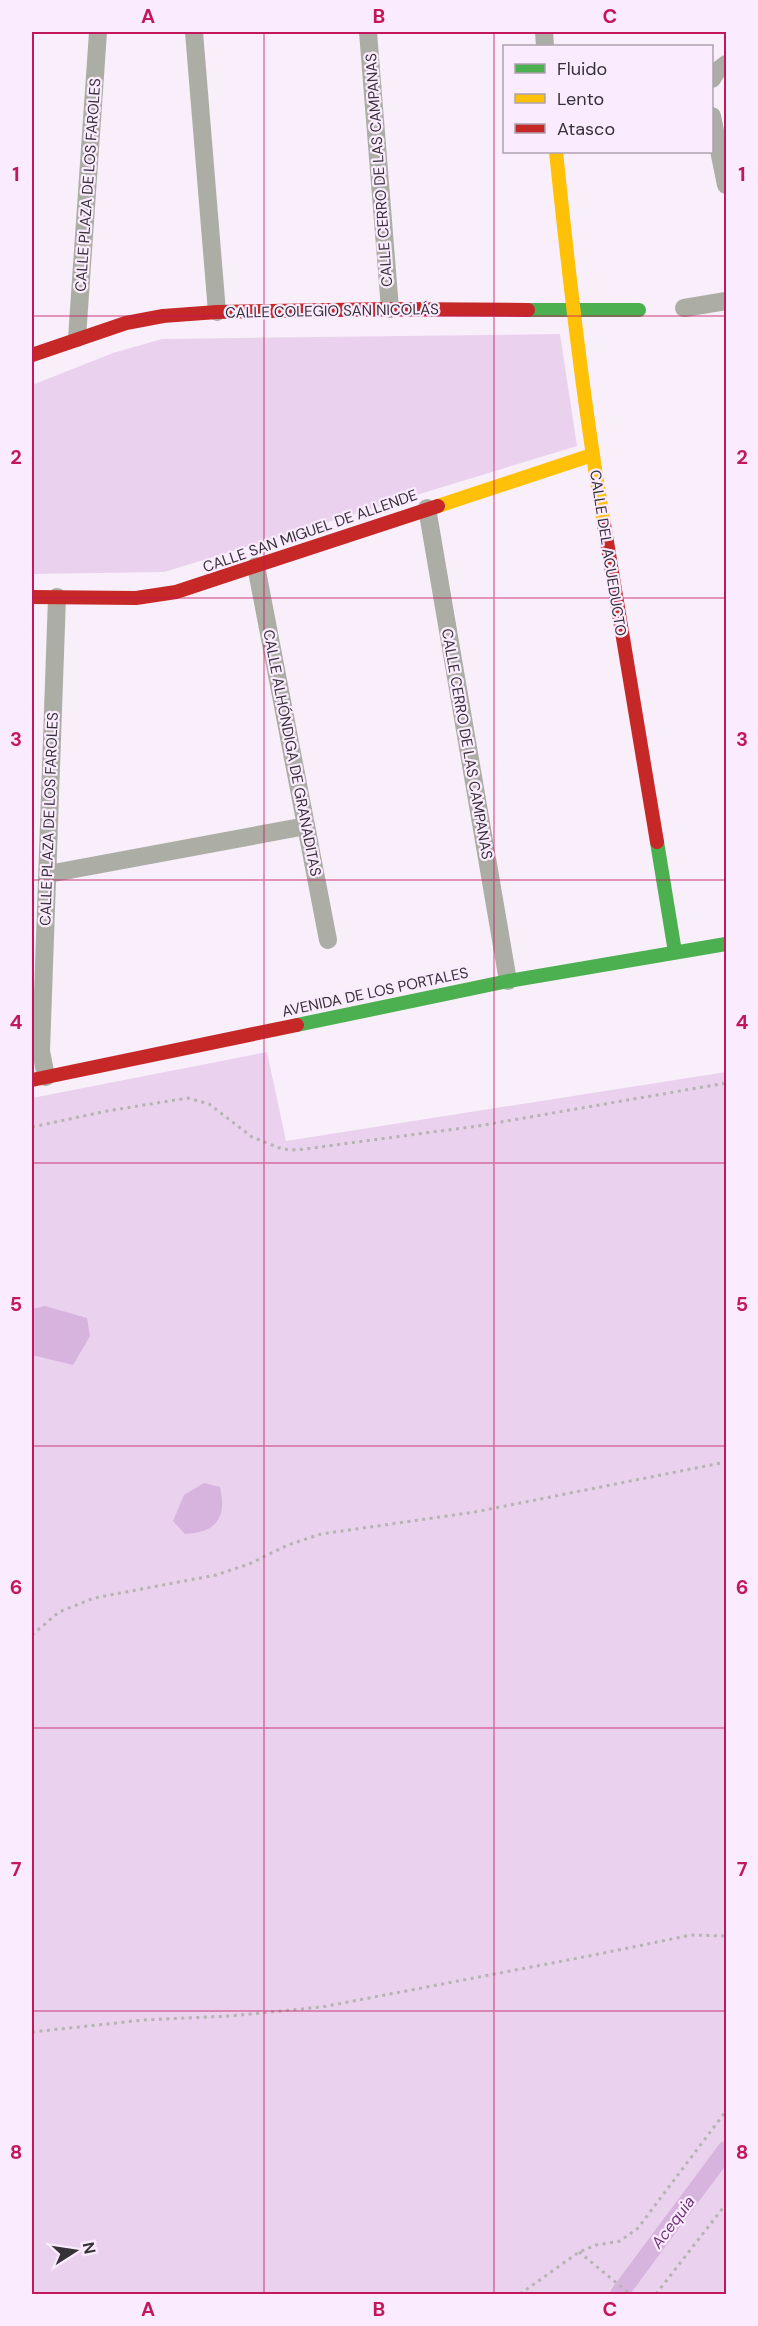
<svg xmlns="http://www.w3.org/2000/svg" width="758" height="2326" font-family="'DM Sans',sans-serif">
  <rect width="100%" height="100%" fill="#f8effa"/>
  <g fill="#ead1ee">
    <polygon points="560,334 577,446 164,572 32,574 32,385 113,353 162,339"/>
    <polygon points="267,1052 286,1141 726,1072 726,2294 32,2294 32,1098"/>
  </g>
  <g fill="#d7b4dd">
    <polygon points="45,1306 87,1318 90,1336 73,1365 32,1355 32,1309"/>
    <path d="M204,1483L220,1487C227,1518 217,1532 185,1534L173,1521L184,1495Z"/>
  </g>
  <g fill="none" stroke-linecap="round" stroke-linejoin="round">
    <polyline stroke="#d7b4dd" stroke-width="18" points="619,2294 726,2150"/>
    <g stroke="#b6b4b3" stroke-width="3" stroke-dasharray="3 4.5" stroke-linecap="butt">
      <polyline points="32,1127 107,1111 188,1098 209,1104 252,1137 282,1149 297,1150 478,1126 726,1083"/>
      <polyline points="32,1635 59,1612 94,1598 216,1575 249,1564 288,1545 321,1534 475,1512 726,1462"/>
      <polyline points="32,2032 144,2020 230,2016 322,2007 594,1955 691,1935 726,1936"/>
      <polyline points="579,2252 630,2294"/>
      <polyline points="520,2294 579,2252 596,2245 620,2241 638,2228 726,2111"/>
      <polyline points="656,2294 726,2204"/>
    </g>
    <g stroke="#acaea6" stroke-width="18">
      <polyline points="194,32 217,312"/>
      <polyline points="368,32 390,309"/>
      <polyline points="544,32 545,46"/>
      <polyline points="712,79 717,71 726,64"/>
      <polyline points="712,116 726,185"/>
      <polyline points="684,308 726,301"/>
      <polyline points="77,338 98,32"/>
      <polyline points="427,508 508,981"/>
      <polyline points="256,566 328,940"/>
      <polyline points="48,874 306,826"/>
      <polyline points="46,1077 41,1051 57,597"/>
    </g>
    <g stroke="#4caf50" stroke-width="14">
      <polyline points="528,310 639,310"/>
      <polyline points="657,842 675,952"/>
      <polyline points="297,1025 508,981 726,944"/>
    </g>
    <g stroke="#ffc107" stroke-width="14">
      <path d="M556,152C569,276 583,401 604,524"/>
      <polyline points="438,506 592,455"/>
    </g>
    <g stroke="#c62828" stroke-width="14">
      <polyline points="32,355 126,323 163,316 217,312 390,309 528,310"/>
      <polyline points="604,524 657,842"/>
      <polyline points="32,597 136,598 176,592 438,506"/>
      <polyline points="32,1080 297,1025"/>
    </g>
  </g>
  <path fill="none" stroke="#c2185b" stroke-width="1.5" stroke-opacity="0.55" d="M264,32V2294M494,32V2294M32,316H726M32,598H726M32,880H726M32,1163H726M32,1446H726M32,1728H726M32,2011H726"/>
  <g text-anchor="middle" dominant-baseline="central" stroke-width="4.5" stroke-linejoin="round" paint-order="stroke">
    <g font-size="15" fill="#373138" stroke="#fbebfe">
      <text transform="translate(379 170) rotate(-94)">CALLE CERRO DE LAS CAMPANAS</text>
      <text transform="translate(88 185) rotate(-86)">CALLE PLAZA DE LOS FAROLES</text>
      <text transform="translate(332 311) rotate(-1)">CALLE COLEGIO SAN NICOLÁS</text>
      <text transform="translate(310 531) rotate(-19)">CALLE SAN MIGUEL DE ALLENDE</text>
      <text transform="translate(608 553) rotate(81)">CALLE DEL ACUEDUCTO</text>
      <text transform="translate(467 744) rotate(80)">CALLE CERRO DE LAS CAMPANAS</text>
      <text transform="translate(292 753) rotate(79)">CALLE ALHÓNDIGA DE GRANADITAS</text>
      <text transform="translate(49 819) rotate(-88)">CALLE PLAZA DE LOS FAROLES</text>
      <text transform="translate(375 992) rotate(-12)">AVENIDA DE LOS PORTALES</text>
    </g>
    <g font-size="16" font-style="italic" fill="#6d3476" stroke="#fbebfe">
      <text transform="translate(673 2222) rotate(-53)">Acequia</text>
    </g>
  </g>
  <rect width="758" height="2326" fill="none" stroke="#fbebfe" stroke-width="66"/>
  <rect x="503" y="45" width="210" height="108" fill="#fbebfe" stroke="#ada1af" stroke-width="1.5"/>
  <rect x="515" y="64" width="30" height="9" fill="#4caf50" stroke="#ada1af" stroke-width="1.5"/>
  <text x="557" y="75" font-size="18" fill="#373138">Fluido</text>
  <rect x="515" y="94" width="30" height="9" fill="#ffc107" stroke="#ada1af" stroke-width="1.5"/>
  <text x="557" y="105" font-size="18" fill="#373138">Lento</text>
  <rect x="515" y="124" width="30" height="9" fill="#c62828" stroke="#ada1af" stroke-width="1.5"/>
  <text x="557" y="135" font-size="18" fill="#373138">Atasco</text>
  <g transform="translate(75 2251) rotate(78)" stroke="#fbebfe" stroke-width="4.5" paint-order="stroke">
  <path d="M0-4.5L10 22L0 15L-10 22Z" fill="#373138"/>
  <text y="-9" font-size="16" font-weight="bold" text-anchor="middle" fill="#373138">N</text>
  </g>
  <rect x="33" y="33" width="692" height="2260" fill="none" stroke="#c2185b" stroke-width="2"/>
  <g font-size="20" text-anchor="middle" font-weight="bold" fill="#c2185b">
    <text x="148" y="23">A</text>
    <text x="379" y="23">B</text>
    <text x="610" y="23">C</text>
    <text x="16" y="181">1</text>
    <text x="742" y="181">1</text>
    <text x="16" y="464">2</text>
    <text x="742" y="464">2</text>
    <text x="16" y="746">3</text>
    <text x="742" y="746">3</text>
    <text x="16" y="1029">4</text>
    <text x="742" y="1029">4</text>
    <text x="16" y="1311">5</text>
    <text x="742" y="1311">5</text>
    <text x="16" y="1594">6</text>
    <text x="742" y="1594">6</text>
    <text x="16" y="1876">7</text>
    <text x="742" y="1876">7</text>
    <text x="16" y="2159">8</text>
    <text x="742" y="2159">8</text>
    <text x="148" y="2316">A</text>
    <text x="379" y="2316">B</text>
    <text x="610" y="2316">C</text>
  </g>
</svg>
